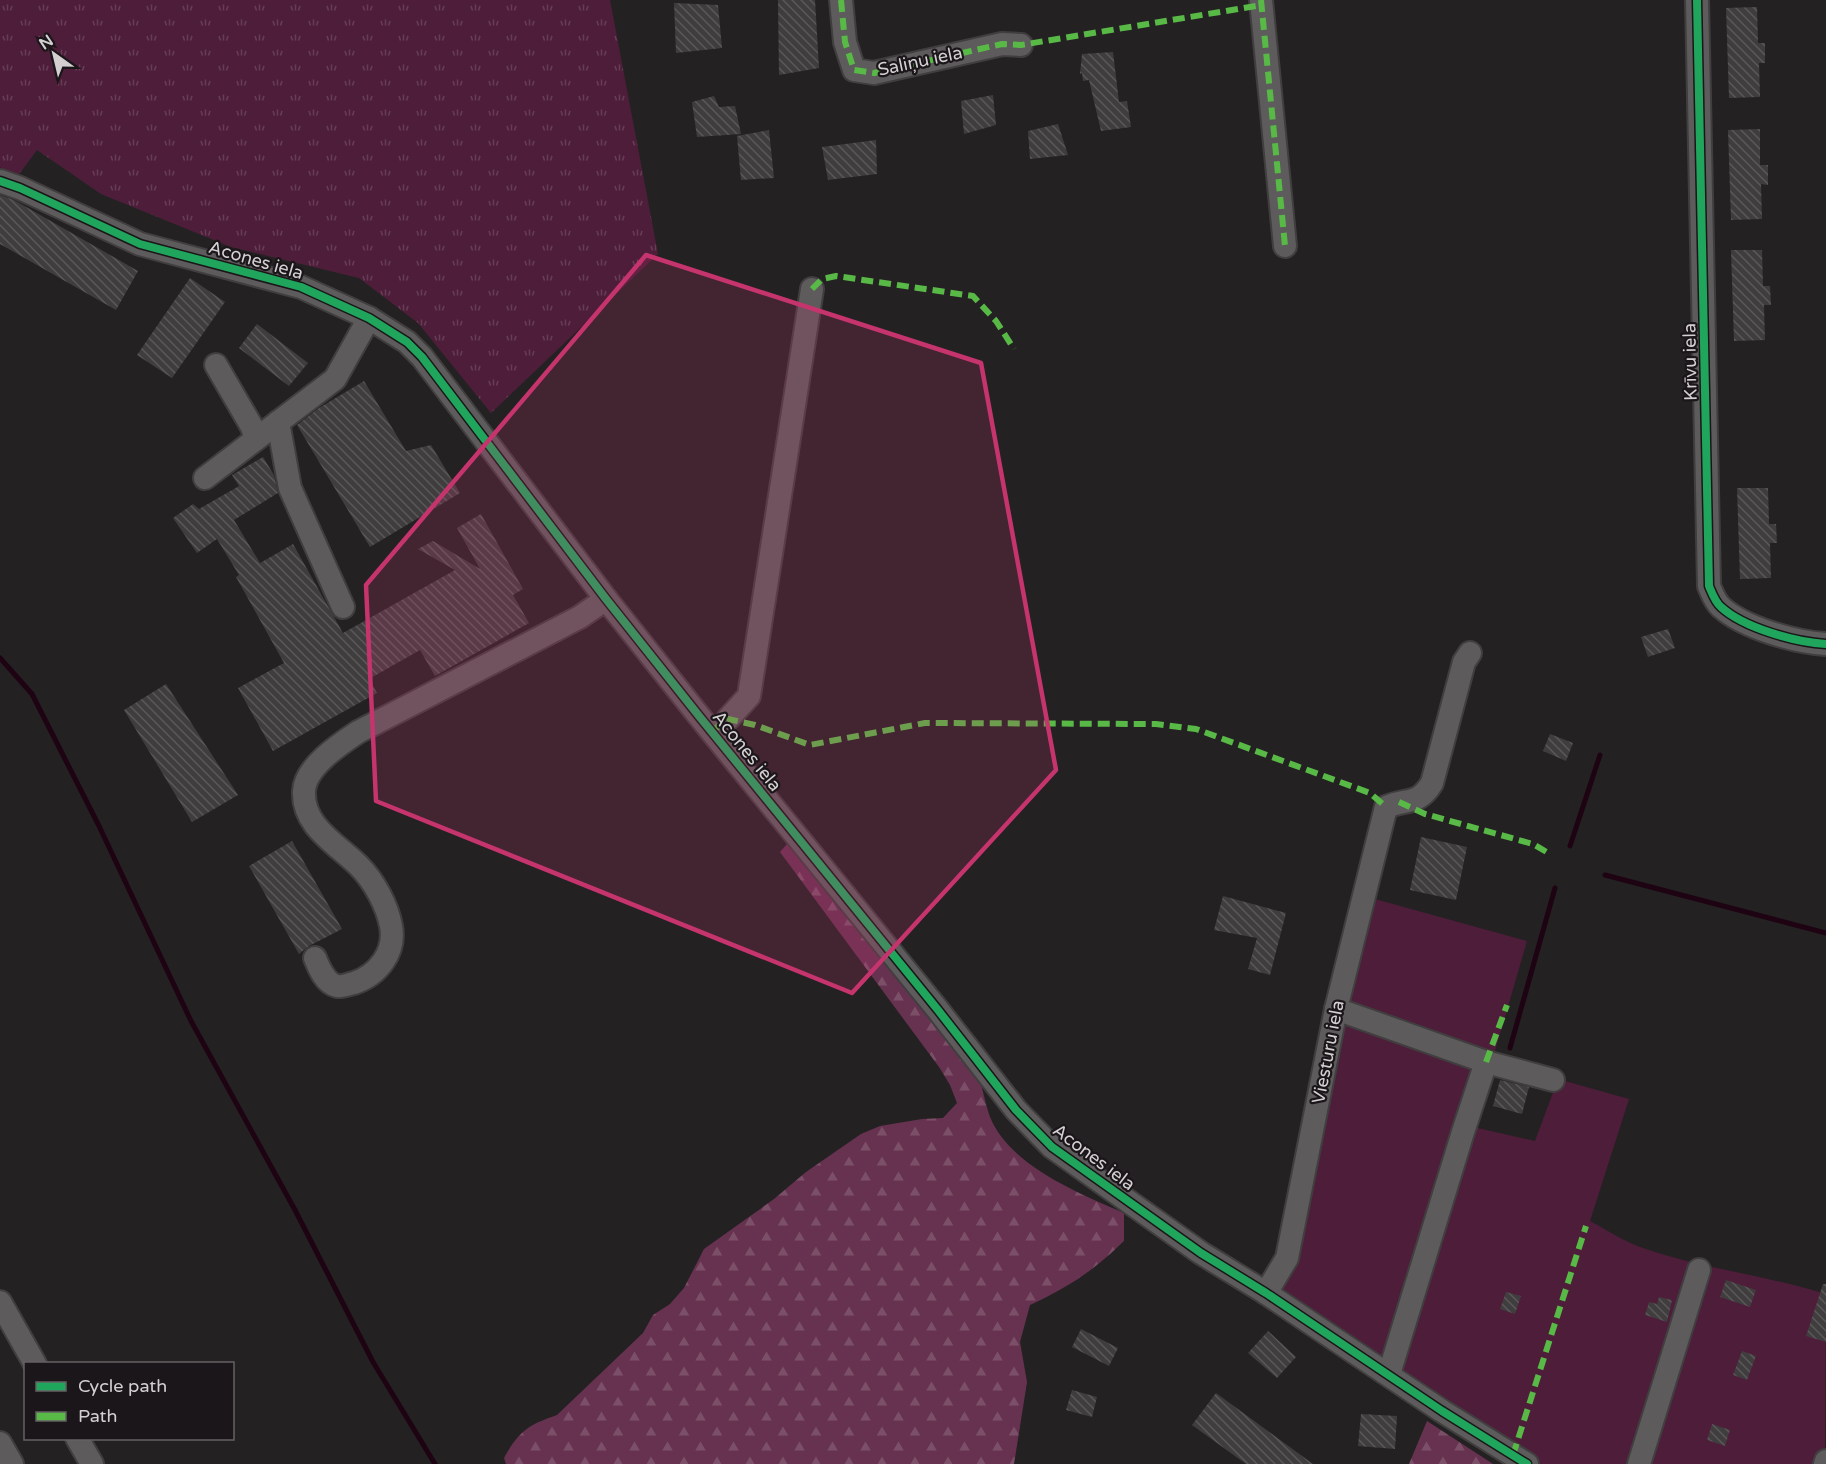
<svg xmlns="http://www.w3.org/2000/svg" width="1826" height="1464" font-family="'Varela Round',sans-serif">
  <defs>
    <pattern id="grass-tufts" width="24" height="20" patternUnits="userSpaceOnUse" patternTransform="scale(1.5)"><rect width="24" height="20" fill="#4e1d3a"/><path d="M3 7l-1-3M5 7V3M7 7l1-3M15 17l-1-3M17 17v-4M19 17l1-3" fill="none" stroke="#673d56"/></pattern>
    <pattern id="forest-firs" width="22" height="20" patternUnits="userSpaceOnUse" patternTransform="scale(1.5)"><rect width="22" height="20" fill="#673250"/><path d="M5 1l3.5 6h-7zM16 11l3.5 6h-7z" fill="#7c4f68"/></pattern>
    <pattern id="building-back-hatch" width="6" height="6" patternUnits="userSpaceOnUse" patternTransform="scale(1.5)"><rect width="6" height="6" fill="#403d3e"/><path d="M-1 5l2 2M0 0l6 6M5-1l2 2" fill="none" stroke="#5b5859"/></pattern>
  </defs>
  <rect width="100%" height="100%" fill="#242122"/>
  <polygon fill="url(#grass-tufts)" points="0,0 610,0 658,254 491,413 418,323 359,278 231,247 101,194 37,150 17,177 0,167"/>
  <g fill="url(#forest-firs)">
    <path d="M796,834L978,1072C982,1086 985,1103 990,1117C1010,1166 1079,1193 1124,1213V1241C1092,1272 1070,1286 1030,1305L1020,1342L1027,1382L1014,1464H506L504,1458C519,1431 528,1425 557,1415L643,1333L653,1315L670,1304L684,1288L704,1249L774,1199L806,1172L861,1134L880,1126L922,1119L943,1118L957,1103L950,1085L939,1067L780,852Z"/>
    <polygon points="1427,1421 1493,1464 1409,1464"/>
  </g>
  <path fill="#4e1d3a" d="M1364,896L1527,941L1473,1127L1535,1141L1558,1079L1629,1099L1590,1221C1607,1230 1625,1242 1643,1248C1703,1269 1766,1275 1826,1294L1825,1464H1527L1266,1293L1287,1258Z"/>
  <g fill="none" stroke-linecap="round" stroke-linejoin="round">
    <g stroke="#1e0312" stroke-width="5">
      <polyline points="0,658 32,694 99,826 191,1021 295,1210 373,1362 435,1464"/>
      <polyline points="1570,846 1600,755"/>
      <polyline points="1605,875 1826,933"/>
      <polyline points="1510,1048 1555,888"/>
    </g>
  </g>
  <g fill="url(#building-back-hatch)">
    <polygon points="778,0 815,0 819,68 779,75"/>
    <polygon points="674,3 718,5 722,48 676,53"/>
    <polygon points="1757,7 1758,43 1765,43 1765,63 1759,63 1760,97 1729,98 1726,8"/>
    <polygon points="1113,52 1119,102 1127,101 1131,127 1101,131 1089,80 1083,81 1082,73 1080,74 1082,54"/>
    <polygon points="993,95 996,125 964,134 961,101"/>
    <polygon points="714,96 719,107 735,106 741,134 697,137 692,102"/>
    <polygon points="1058,124 1068,155 1030,159 1028,131"/>
    <polygon points="1760,129 1760,165 1768,165 1768,185 1761,184 1762,219 1731,220 1728,130"/>
    <polygon points="769,130 774,178 741,180 737,136"/>
    <polygon points="876,140 877,174 828,180 822,147"/>
    <polygon points="0,195 14,200 138,271 116,310 0,244"/>
    <polygon points="1731,250 1762,250 1763,286 1770,286 1771,305 1764,305 1765,340 1734,341"/>
    <polygon points="190,278 225,302 172,378 137,355"/>
    <polygon points="257,324 308,363 289,386 239,348"/>
    <polygon points="364,381 406,451 431,445 460,493 370,547 297,425 319,408"/>
    <polygon points="263,457 274,475 278,493 234,520 260,563 293,544 343,633 455,570 418,549 433,541 480,569 457,528 481,514 523,589 513,595 529,623 435,676 420,650 369,679 377,693 273,751 238,688 284,663 236,577 239,575 217,539 197,553 173,518 193,504 199,509 239,486 232,475"/>
    <polygon points="1737,488 1768,488 1769,524 1776,524 1777,543 1770,543 1771,578 1740,579"/>
    <polygon points="1668,629 1675,648 1648,657 1641,637"/>
    <polygon points="166,684 238,795 192,822 124,710"/>
    <polygon points="1550,734 1573,743 1566,761 1543,751"/>
    <polygon points="1421,837 1467,847 1456,900 1410,890"/>
    <polygon points="292,841 342,929 309,946 299,954 249,866"/>
    <polygon points="1223,896 1286,913 1270,975 1248,969 1257,938 1214,930"/>
    <polygon points="1500,1080 1529,1087 1522,1114 1493,1106"/>
    <polygon points="1726,1280 1756,1290 1750,1307 1720,1297"/>
    <polygon points="1823,1284 1826,1284 1826,1342 1806,1336"/>
    <polygon points="1506,1292 1521,1296 1515,1314 1500,1309"/>
    <polygon points="1659,1297 1672,1300 1667,1322 1645,1315 1649,1302 1657,1304"/>
    <polygon points="1081,1329 1118,1348 1109,1366 1072,1347"/>
    <polygon points="1268,1331 1296,1357 1277,1378 1248,1353"/>
    <polygon points="1742,1351 1756,1356 1747,1380 1733,1375"/>
    <polygon points="1072,1390 1097,1397 1092,1417 1066,1410"/>
    <polygon points="1216,1393 1313,1464 1246,1464 1192,1425"/>
    <polygon points="1361,1414 1397,1416 1395,1449 1358,1446"/>
    <polygon points="1712,1424 1730,1430 1725,1446 1707,1440"/>
  </g>
  <g fill="none" stroke-linecap="round" stroke-linejoin="round">
    <g stroke="#413e3f" stroke-width="26">
      <g id="minor">
        <polyline points="841,0 845,42 854,70 874,73 1002,44 1021,45"/>
        <polyline points="1261,0 1285,246"/>
        <path d="M1697,0L1709,586C1712,593 1715,602 1721,607C1744,628 1795,642 1826,644"/>
        <polyline points="0,181 20,188 140,244 301,287 369,318 407,342 422,357 606,599 699,716 938,1010 1016,1110 1052,1147 1201,1253 1266,1293 1442,1411 1527,1464"/>
        <polyline points="216,365 252,427 256,439"/>
        <polyline points="278,422 290,488 343,607"/>
        <polyline points="205,478 335,379 369,318"/>
        <polyline points="728,719 749,696 812,289"/>
        <path d="M315,958C319,968 325,983 337,986C342,987 349,984 354,983C378,975 396,952 391,926C387,905 374,881 359,866C337,844 302,826 304,791C305,767 340,744 358,732L580,617L606,599"/>
        <polyline points="1336,1009 1486,1062 1553,1080"/>
        <path d="M1266,1293L1287,1258L1336,1009L1386,807C1407,798 1418,806 1432,783L1464,662L1470,653"/>
        <polyline points="0,1302 35,1364"/>
        <polyline points="1389,1374 1463,1132 1486,1062"/>
        <polyline points="77,1438 92,1464"/>
        <polyline points="0,1443 12,1464"/>
        <polyline points="1639,1464 1699,1270"/>
        <polyline points="1825,1464 1826,1461"/>
      </g>
    </g>
    <use href="#minor" stroke="#5d5b5c" stroke-width="22"/>
    <g stroke="#58b947" stroke-width="6" stroke-dasharray="12 6" stroke-linecap="butt">
      <polyline points="841,0 845,42 854,70 874,73 1002,44 1021,45 1262,5"/>
      <polyline points="1261,0 1285,246"/>
      <polyline points="812,289 822,279 836,276 973,296 996,321 1014,349"/>
      <polyline points="712,731 728,719 755,725 810,745 925,723 1156,724 1196,729 1370,793 1386,807"/>
      <polyline points="1399,802 1425,814 1533,844 1550,854"/>
      <polyline points="1486,1062 1507,1005"/>
      <polyline points="1513,1455 1586,1226"/>
    </g>
    <g stroke="#1b1619" stroke-width="11">
      <g id="cycleway">
        <path d="M1697,0L1709,586C1712,593 1715,602 1721,607C1744,628 1795,642 1826,644"/>
        <polyline points="0,181 20,188 140,244 301,287 369,318 407,342 422,357 606,599 699,716 938,1010 1016,1110 1052,1147 1201,1253 1266,1293 1442,1411 1527,1464"/>
      </g>
    </g>
    <use href="#cycleway" stroke="#20a55d" stroke-width="8"/>
  </g>
  <path fill="#c5346d" fill-opacity="0.2" stroke="#c5346d" stroke-width="4.5" stroke-linejoin="round" d="M646,255L981,363L1056,770L852,993L376,801L366,585Z"/>
  <g text-anchor="middle" dominant-baseline="central" stroke-width="4.5" stroke-linejoin="round" paint-order="stroke">
    <g font-size="18" fill="#d4d0d2" stroke="#1b1619">
      <text transform="translate(920 61) rotate(-12)">Saliņu iela</text>
      <text transform="translate(256 260) rotate(16)">Acones iela</text>
      <text transform="translate(1690 362) rotate(-91)">Krīvu iela</text>
      <text transform="translate(747 751) rotate(51)">Acones iela</text>
      <text transform="translate(1328 1052) rotate(-79)">Viesturu iela</text>
      <text transform="translate(1094 1157) rotate(37)">Acones iela</text>
    </g>
  </g>
  <rect x="24" y="1362" width="210" height="78" fill="#1b1619" stroke="#656063" stroke-width="1.5"/>
  <rect x="36" y="1382" width="30" height="9" fill="#20a55d" stroke="#656063" stroke-width="1.5"/>
  <text x="78" y="1392" font-size="18" fill="#d4d0d2">Cycle path</text>
  <rect x="36" y="1412" width="30" height="9" fill="#58b947" stroke="#656063" stroke-width="1.5"/>
  <text x="78" y="1422" font-size="18" fill="#d4d0d2">Path</text>
  <g transform="translate(54 54) rotate(326)" stroke="#1b1619" stroke-width="4.5" paint-order="stroke">
  <path d="M0-4.5L10 22L0 15L-10 22Z" fill="#d4d0d2"/>
  <text y="-9" font-size="16" font-weight="bold" text-anchor="middle" fill="#d4d0d2">N</text>
  </g>
</svg>
